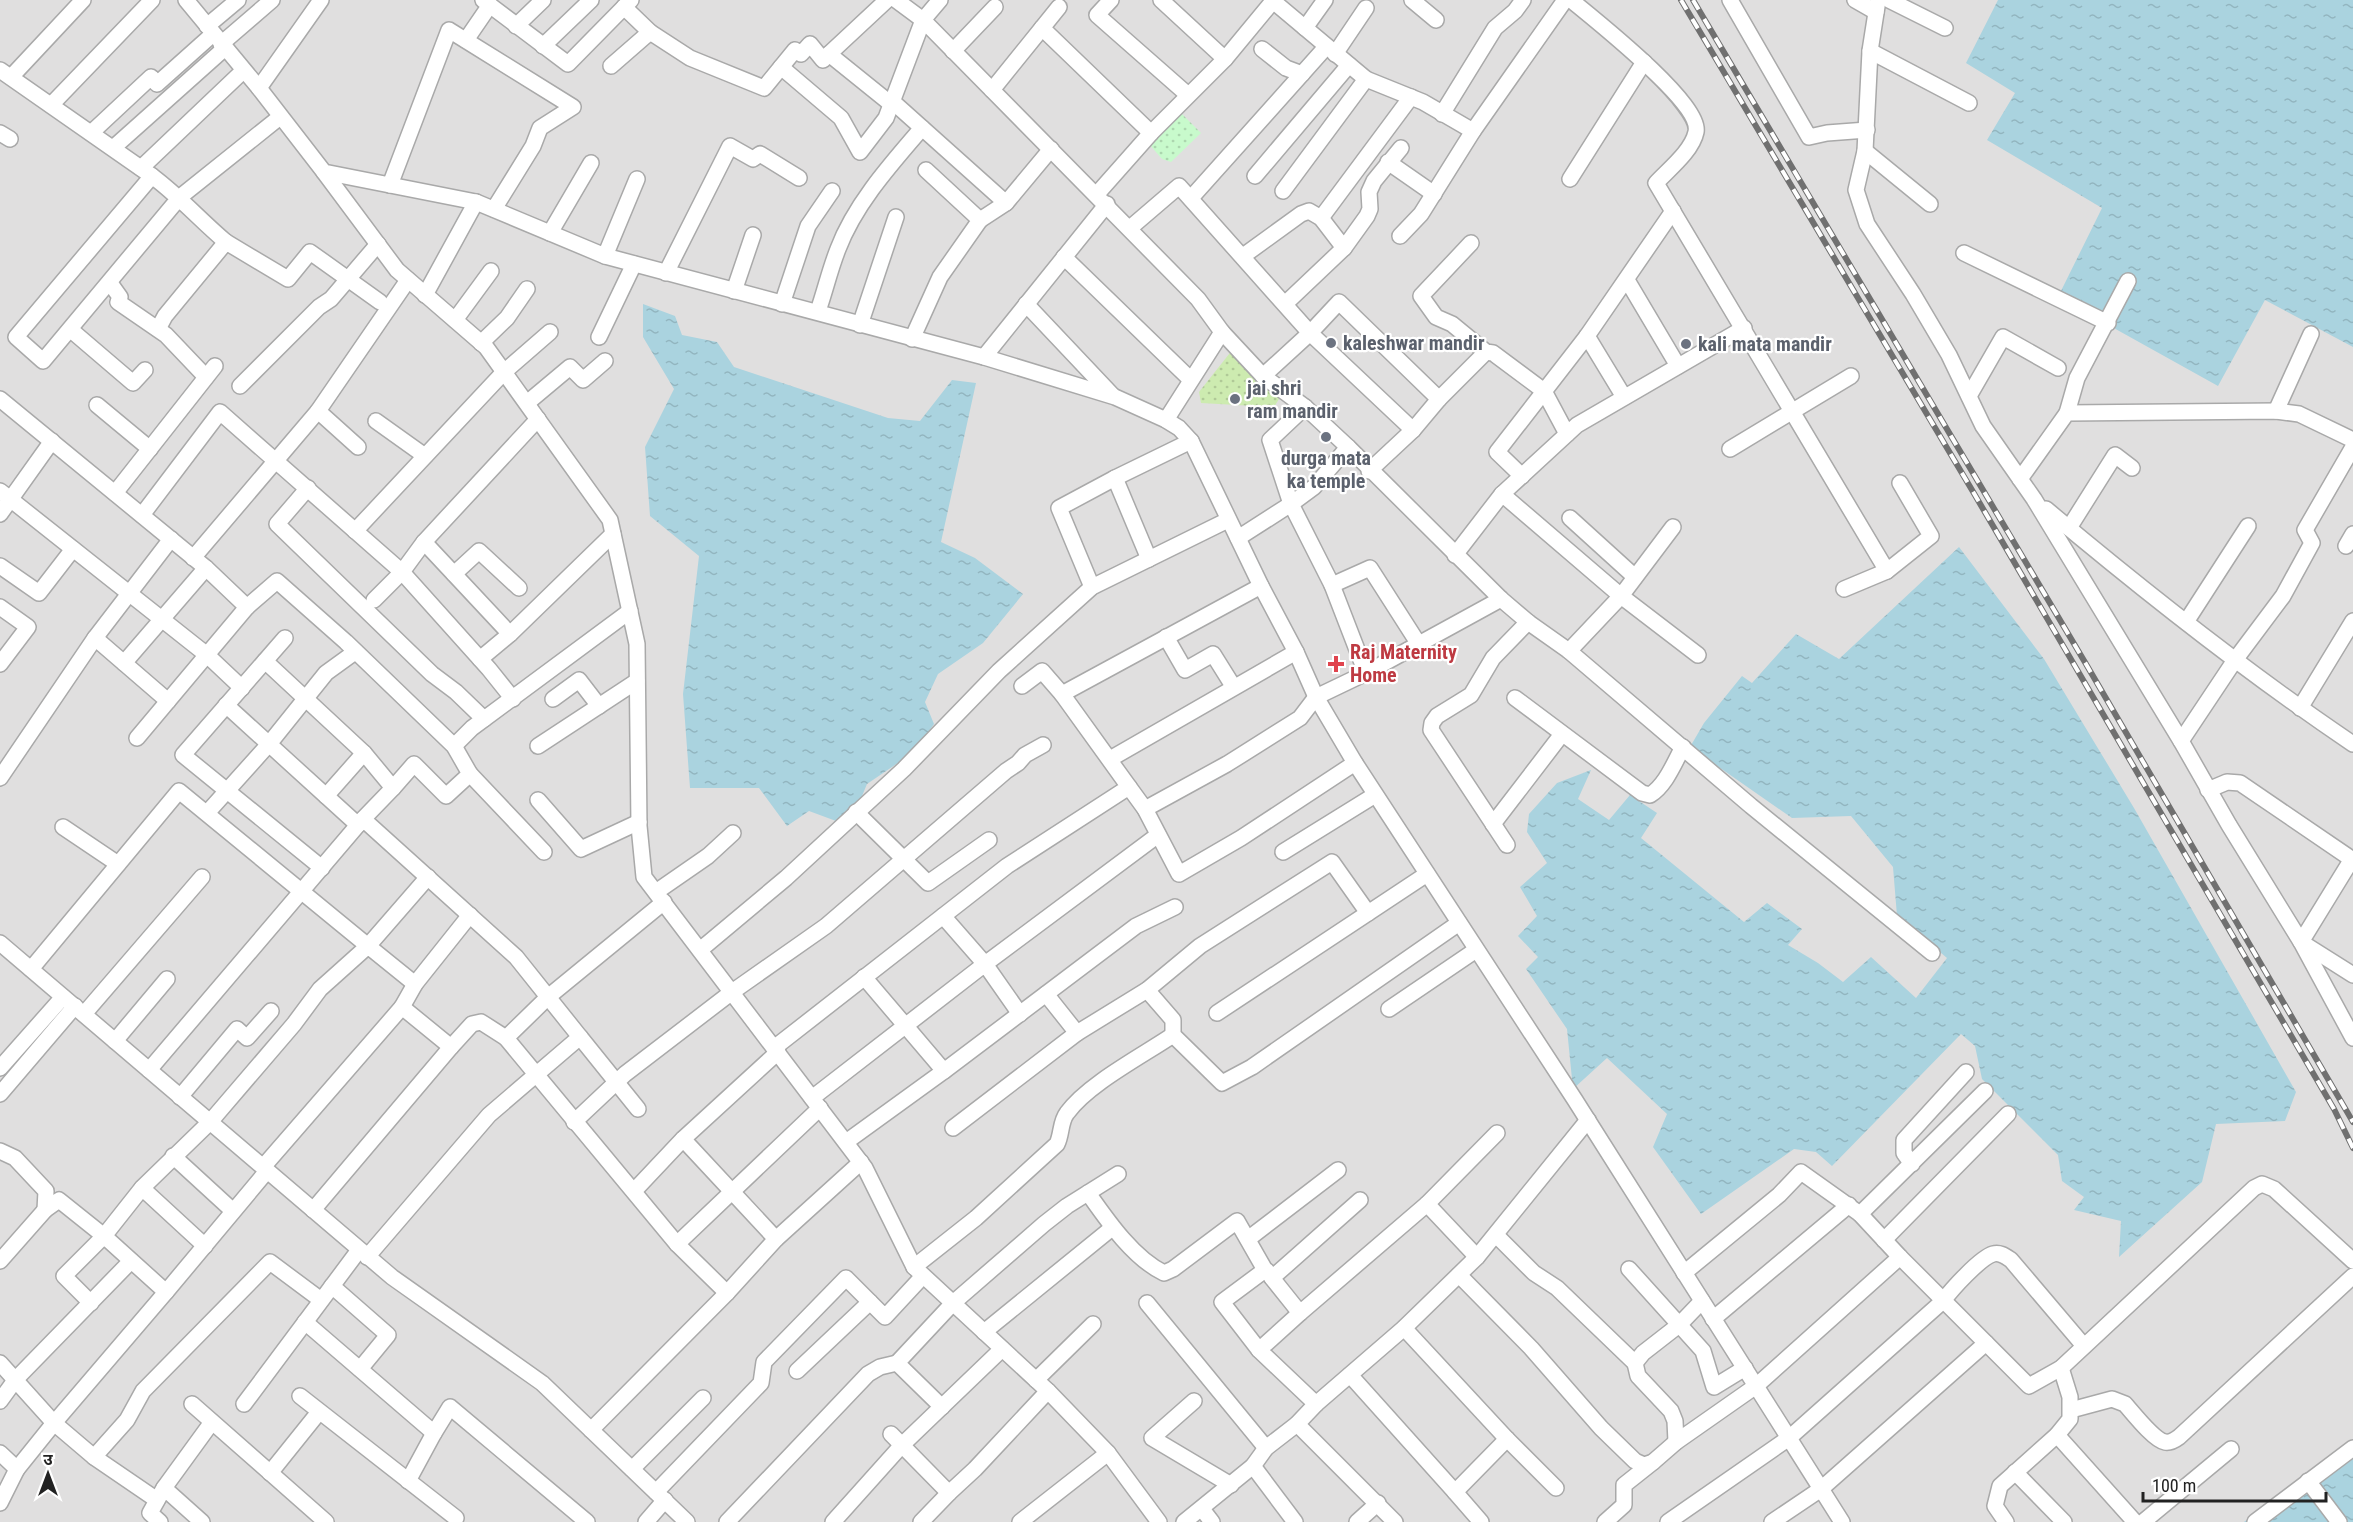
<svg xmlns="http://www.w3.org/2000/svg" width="2353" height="1522" font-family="'Roboto Condensed','Noto Sans Devanagari',sans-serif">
  <defs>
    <pattern id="grass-dots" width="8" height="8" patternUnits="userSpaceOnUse" patternTransform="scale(1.5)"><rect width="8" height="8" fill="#cdebb0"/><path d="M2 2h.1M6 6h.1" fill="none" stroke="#b0c997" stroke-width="1.8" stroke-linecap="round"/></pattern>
    <pattern id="park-dots" width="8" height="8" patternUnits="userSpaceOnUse" patternTransform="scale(1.5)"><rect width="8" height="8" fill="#c8facc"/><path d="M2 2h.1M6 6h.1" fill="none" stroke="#acd6af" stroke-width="1.8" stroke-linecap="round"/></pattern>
    <pattern id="water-ripples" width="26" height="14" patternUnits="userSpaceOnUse" patternTransform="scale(1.5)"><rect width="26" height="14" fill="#aad3df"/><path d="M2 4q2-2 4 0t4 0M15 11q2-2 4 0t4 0" fill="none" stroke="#92b5bf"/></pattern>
  </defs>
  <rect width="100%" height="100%" fill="#f2efe9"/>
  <rect fill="#e0dfdf" x="0" y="0" width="2353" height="1522"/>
  <polygon fill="url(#grass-dots)" points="1237,344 1279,399 1274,407 1201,403 1199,392"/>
  <polygon fill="url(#park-dots)" points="1182,114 1201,133 1171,162 1162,159 1149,144 1171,118"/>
  <g fill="url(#water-ripples)">
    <polygon points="1998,0 2353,0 2353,347 2265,300 2218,386 2058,297 2102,208 1987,140 2015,93 1966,63"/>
    <polygon points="643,304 675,316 682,335 717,342 734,367 888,418 920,421 952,380 976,383 941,542 975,558 1023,594 983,643 938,674 925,702 934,724 914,752 867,784 857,808 836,821 809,811 787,826 759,788 690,788 683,694 699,556 650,516 645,447 674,389 643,337"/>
    <polygon points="1959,547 2044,659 2134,808 2296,1092 2285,1121 2216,1124 2202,1182 2119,1257 2121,1221 2074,1210 2084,1197 2062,1181 2058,1155 1982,1079 1975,1046 1961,1034 1832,1166 1816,1152 1794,1149 1701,1214 1653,1147 1667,1114 1607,1058 1573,1089 1567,1029 1526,969 1538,957 1518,936 1537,916 1520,887 1547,863 1527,832 1529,814 1557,783 1591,770 1578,799 1609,820 1630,795 1657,813 1641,838 1744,922 1767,903 1802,929 1788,945 1818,963 1843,982 1871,957 1916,998 1947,958 1897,916 1893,867 1851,816 1792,818 1690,747 1704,723 1742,676 1752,683 1796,634 1839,659"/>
    <polygon points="2353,1439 2353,1522 2244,1522"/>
  </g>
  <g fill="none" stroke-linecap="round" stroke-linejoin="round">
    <g stroke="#a9a9a9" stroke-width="18">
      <g id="minor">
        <polyline points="186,0 259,88 324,172 476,202 605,256 984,357 1115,397 1166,420 1179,428 1191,441 1261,586 1296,652 1316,697 1355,763 1575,1100 1842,1522"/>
        <polyline points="483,0 568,64 631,0"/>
        <polyline points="896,0 923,20 1198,299 1222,332 1166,420"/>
        <polyline points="1111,0 1097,15 1188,95"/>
        <polyline points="1161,0 1225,59"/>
        <polyline points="1412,0 1436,20"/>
        <path d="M1571,0C1594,19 1702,104 1696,132C1692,151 1669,169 1656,183L1887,571"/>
        <polyline points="1730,0 1809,137 1827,133 1867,130"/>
        <polyline points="1855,0 1876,12"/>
        <polyline points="1878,0 1870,51 1865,151 1856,190 1867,224 1913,294 1949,355 1983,426 2034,499 2181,741 2229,825 2301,942 2353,1038"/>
        <polyline points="1889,0 1945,28"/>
        <polyline points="624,7 650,32 690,58 764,88 795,50 801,54 810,44 823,60 829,54 891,104"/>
        <polyline points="207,26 238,0"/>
        <polyline points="516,26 543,0"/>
        <polyline points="1042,28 1151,133 1225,59 1273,1 1366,79 1423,102 1473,131"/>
        <polyline points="1305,28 1325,0"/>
        <polyline points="466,40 490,5"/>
        <polyline points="221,44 272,0"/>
        <polyline points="543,46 591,0"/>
        <polyline points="1262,49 1286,68 1302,74"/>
        <polyline points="953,51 995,7"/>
        <polyline points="1870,51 1969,103"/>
        <polyline points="829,54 887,0"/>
        <polyline points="1335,54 1366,8"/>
        <polyline points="611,66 650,32"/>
        <polyline points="781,67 841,118 860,152 886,118 923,20 940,0"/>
        <polyline points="0,70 152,176"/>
        <polyline points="11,77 83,0"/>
        <polyline points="259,88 321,0"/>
        <polyline points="992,90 1059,7"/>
        <polyline points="892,101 1006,203 1051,149"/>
        <polyline points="51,105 152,0"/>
        <polyline points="1442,114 1495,28 1515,11 1523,0"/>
        <polyline points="0,133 10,139"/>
        <polyline points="91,133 151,77 157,84 213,34"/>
        <polyline points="113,148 225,48"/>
        <polyline points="1865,151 1930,204"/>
        <polyline points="1388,162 1434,194"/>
        <polyline points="141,168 243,71"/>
        <polyline points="324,172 397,270 486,347 610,520 637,644 639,826 644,877 865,1168 914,1267 1048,1391 1108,1453 1159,1522"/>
        <polyline points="1255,176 1349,65"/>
        <polyline points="1570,179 1644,62"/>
        <polyline points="390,185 449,30 573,107 540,128 533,146 494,209"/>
        <polyline points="1283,191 1366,79"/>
        <polyline points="1097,194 1151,133"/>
        <polyline points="1191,198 1326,47"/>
        <polyline points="1321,218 1411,97"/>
        <polyline points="980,220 1006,203"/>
        <polyline points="1130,228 1179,186 1310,333 1413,430"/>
        <polyline points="550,233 591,163"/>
        <polyline points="1400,236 1421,214 1473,131 1565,0"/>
        <path d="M226,242C200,220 179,196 152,176L16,337L43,361L180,197L280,117"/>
        <polyline points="1471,243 1421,296 1436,317 1452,324 1486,352 1493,353 1544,391 1567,434"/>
        <polyline points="1964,253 2108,323"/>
        <polyline points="605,256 637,179"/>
        <polyline points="1243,256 1301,214 1309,211 1321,218 1344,248 1367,216 1370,209 1369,192 1374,181 1401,148"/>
        <polyline points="1064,257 1190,379"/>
        <polyline points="666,273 730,146 753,159 760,154 799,178"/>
        <polyline points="1627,280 1678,366"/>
        <polyline points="110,283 120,297 118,302 166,335 206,377"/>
        <polyline points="734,291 753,235"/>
        <polyline points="425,295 476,202"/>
        <polyline points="1286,303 1344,248"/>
        <polyline points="782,304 808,226 832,191"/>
        <polyline points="1026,304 1112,395"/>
        <path d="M818,311C825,291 830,269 838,249C855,204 891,164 922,128"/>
        <polyline points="455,320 491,271"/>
        <polyline points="860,325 896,217"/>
        <polyline points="158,329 165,316 226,242 288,279 310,252 380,302"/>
        <polyline points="71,330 133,383 145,370"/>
        <polyline points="1222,332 1263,376"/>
        <polyline points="1587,336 1624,397"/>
        <polyline points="599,337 634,264"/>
        <polyline points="912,339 940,277 980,220 926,170"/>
        <polyline points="481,343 507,318 527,289"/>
        <polyline points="984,357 1107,204"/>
        <polyline points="240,386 319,307 331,299 378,244"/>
        <polyline points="1969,396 2003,337 2058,368"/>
        <polyline points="0,399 206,568 247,607"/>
        <polyline points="1439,399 1339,302 1310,333 1263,376 1305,407 1348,447 1501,599 1528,622 1569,651 1751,806 1932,953"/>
        <polyline points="527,403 570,367 583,380 605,361"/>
        <polyline points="97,405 150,449"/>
        <polyline points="1305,407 1270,440 1291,504 1332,585 1366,673"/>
        <polyline points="318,411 408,280"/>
        <polyline points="2276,411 2311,334"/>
        <polyline points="2067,413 2077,378 2128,281"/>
        <polyline points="376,421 425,456"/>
        <polyline points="1730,449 1851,376"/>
        <polyline points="1369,471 1413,430 1439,399 1486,352"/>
        <polyline points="1522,476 1497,452 1587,336 1673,211"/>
        <polyline points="1115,478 1149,559"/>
        <polyline points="2020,479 2067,413 2276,411 2299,414 2353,440"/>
        <polyline points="308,488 277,524 432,674 456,692 484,719"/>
        <polyline points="0,491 207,655 242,688"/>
        <polyline points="115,493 215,366"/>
        <polyline points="1502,494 1621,596 1698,655"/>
        <path d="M2046,509C2145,592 2246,672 2353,744"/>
        <polyline points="0,514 52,441"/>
        <polyline points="142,515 220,412 402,572 489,669 513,699"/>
        <polyline points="1570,518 1635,577"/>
        <polyline points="2069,528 2115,455 2132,468"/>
        <polyline points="355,531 504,372 550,332"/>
        <polyline points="1238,538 1291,504 1314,487 1348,447"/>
        <polyline points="424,542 510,634"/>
        <polyline points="2346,546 2353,534"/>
        <polyline points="1455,555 1502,494 1577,425 1744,328"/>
        <polyline points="193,558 318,411 358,447"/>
        <polyline points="0,566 39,593 73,549"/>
        <polyline points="454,574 479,551 519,588"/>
        <polyline points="1332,585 1370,568 1418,643"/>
        <polyline points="1092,587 1059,508 1115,478 1191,441"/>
        <polyline points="1844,589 1887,571 1931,536 1900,483"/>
        <polyline points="374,600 402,572 424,542 538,419"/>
        <polyline points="0,607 28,627 0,664"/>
        <polyline points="2186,622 2248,526"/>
        <polyline points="1166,637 1185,670 1213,654 1233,686"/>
        <polyline points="95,638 168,701"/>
        <polyline points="285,638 183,755 322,868"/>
        <polyline points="1569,651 1621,596 1673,527"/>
        <polyline points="480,659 510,634 613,534"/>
        <polyline points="124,663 206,568"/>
        <polyline points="1022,686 1042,671 1062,694 1261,586"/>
        <path d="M1515,698L1642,793L1650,795C1666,785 1674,763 1683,747"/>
        <polyline points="553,699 579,680 599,706"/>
        <polyline points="226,705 358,825"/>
        <polyline points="2300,708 2353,621"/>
        <polyline points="137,738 247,607 277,581 346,642 454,746 470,774 446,796 414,764 393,788 364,753 265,661"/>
        <polyline points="2181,741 2235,660 2283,596 2312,543 2305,530 2353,447"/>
        <polyline points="454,746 472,728 630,611"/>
        <polyline points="538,746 637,681"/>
        <polyline points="1110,759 1296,652"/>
        <polyline points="470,774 544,852"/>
        <polyline points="0,778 95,638 171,539"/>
        <polyline points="1129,787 1145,809 1179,874 1241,838 1355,763"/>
        <polyline points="2208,790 2227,782 2240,783 2353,860"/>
        <polyline points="326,796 364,753"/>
        <polyline points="538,800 581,849 639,822"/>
        <polyline points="1145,809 1227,764 1300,718 1316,697 1366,673 1501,599"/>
        <polyline points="856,812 928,883 989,840"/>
        <polyline points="207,813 269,744 326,673 355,652"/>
        <polyline points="363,819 393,788"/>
        <polyline points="1493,824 1562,734"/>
        <polyline points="63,827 118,864"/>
        <polyline points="1507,845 1431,730 1432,723 1437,716 1471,695 1493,658 1528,622"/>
        <polyline points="1283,852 1375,795"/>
        <polyline points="2352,859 2301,942 2353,975"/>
        <polyline points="656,892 708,856 733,833"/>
        <polyline points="943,916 1007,866 1129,787 1062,694"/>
        <polyline points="0,943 392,1277 542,1383 687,1522"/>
        <polyline points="700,950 786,878 904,769 999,671 1092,587 1228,520"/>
        <polyline points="31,969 179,791 368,946 428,877"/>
        <polyline points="864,977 944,1071 1136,926 1175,907"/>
        <polyline points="1147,990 1173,1020 1173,1035 1222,1083 1252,1067 1459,923"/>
        <polyline points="402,1007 415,984 470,915"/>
        <polyline points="1389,1009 1476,950"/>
        <polyline points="1217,1013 1427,874"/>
        <polyline points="84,1014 202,877"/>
        <polyline points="1077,1033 1147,990 1200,946 1332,862 1368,913"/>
        <polyline points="580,1037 638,1109"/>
        <polyline points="506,1038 548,997 664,902"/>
        <polyline points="115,1041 167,979"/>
        <polyline points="451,1047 472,1024 481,1022 506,1038 677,1244 727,1293"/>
        <polyline points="774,1048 943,916 985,964 1158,835"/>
        <polyline points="0,1068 63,997"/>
        <polyline points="149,1070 363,819 516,957 580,1037 489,1115 367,1257"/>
        <polyline points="0,1094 75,1006"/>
        <polyline points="180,1097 237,1029 247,1038 271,1011"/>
        <polyline points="812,1098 985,964 1020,1014"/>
        <polyline points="574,1122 625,1074 732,992 826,926 1006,771 1018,763 1025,755 1043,745"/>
        <polyline points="953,1128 1077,1033 1046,994"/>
        <polyline points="846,1142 944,1071"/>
        <polyline points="0,1151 15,1158 46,1191 45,1210 59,1200 104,1236 142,1188"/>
        <polyline points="173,1156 233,1211"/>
        <polyline points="1912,1164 1904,1153 1904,1140 1966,1072"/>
        <polyline points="263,1167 402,1007 451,1047 313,1210"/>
        <polyline points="634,1191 683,1139"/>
        <path d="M1088,1193C1107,1220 1133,1258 1164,1273L1173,1269L1237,1221L1265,1270L1222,1302L1259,1350L1316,1404"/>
        <polyline points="1427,1204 1477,1257"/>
        <polyline points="1860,1214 1985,1091"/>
        <polyline points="1496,1235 1534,1273 1557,1288 1635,1363"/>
        <polyline points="776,1239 683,1139 778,1052"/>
        <polyline points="1248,1239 1338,1170"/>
        <polyline points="1884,1240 2008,1114"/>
        <polyline points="677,1244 820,1108"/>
        <polyline points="205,1246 142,1188 210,1122 294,1024 320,989 368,946 415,984"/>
        <polyline points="0,1261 45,1210"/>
        <path d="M914,1267L976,1218L1057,1144C1062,1134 1060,1122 1067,1113C1088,1084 1142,1056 1173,1035"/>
        <polyline points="1629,1269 1703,1351 1714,1387 1745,1368"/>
        <polyline points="1267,1271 1272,1278 1360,1200"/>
        <polyline points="1684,1273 1779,1195 1801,1172 1860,1214 1900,1257 2029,1386 2061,1368 2254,1188 2262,1184 2274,1189 2353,1261"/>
        <polyline points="1459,1275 1531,1348 1601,1428 1635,1461 1644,1465 1653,1462 1676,1442 1756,1386 1900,1257"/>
        <polyline points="1272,1278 1300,1313 1427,1204 1497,1133"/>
        <polyline points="332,1286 388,1335 360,1369"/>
        <polyline points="166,1292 267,1171"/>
        <polyline points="1147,1303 1266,1448"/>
        <polyline points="1713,1319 1849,1205"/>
        <polyline points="305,1322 434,1433 450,1407 587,1522"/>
        <polyline points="1404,1328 1507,1439 1556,1488"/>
        <polyline points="984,1332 1112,1228"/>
        <polyline points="1259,1350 1300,1313"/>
        <polyline points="0,1363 54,1423 166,1292 104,1236 64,1276 91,1303"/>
        <polyline points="797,1371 870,1302 885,1317 923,1276"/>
        <polyline points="1350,1375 1455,1492 1507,1439"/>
        <polyline points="1036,1380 1093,1324"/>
        <polyline points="300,1396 456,1518"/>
        <polyline points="0,1401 16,1379 131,1261"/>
        <polyline points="1194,1401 1152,1438 1231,1485"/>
        <polyline points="192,1404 326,1522"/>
        <polyline points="244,1404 359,1250"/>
        <polyline points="942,1407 897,1363 953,1303 1044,1224 1067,1206 1118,1174"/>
        <path d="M2071,1410L2112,1399L2125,1404C2133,1413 2154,1440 2165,1442C2170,1443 2175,1440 2179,1437L2353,1276"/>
        <polyline points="1297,1424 1395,1522"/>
        <polyline points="591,1430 727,1293 776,1239 861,1162"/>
        <polyline points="891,1434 949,1493 975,1469 1048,1391"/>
        <polyline points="2057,1435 2135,1522"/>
        <polyline points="1676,1442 1675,1421 1671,1411 1638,1376 1635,1363 1643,1353 1679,1325 1702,1301"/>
        <polyline points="0,1453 17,1469 54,1423 94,1457 157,1500"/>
        <polyline points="94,1457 127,1420 143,1391 270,1262 321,1300"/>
        <polyline points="1253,1466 1295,1522"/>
        <polyline points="632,1469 703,1398"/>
        <polyline points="2015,1472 2064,1522"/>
        <polyline points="270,1473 319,1412"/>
        <polyline points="408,1481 434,1433"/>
        <polyline points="2308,1481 2339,1522"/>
        <polyline points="164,1488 212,1422"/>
        <polyline points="656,1492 761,1383 764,1362 846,1278 870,1302"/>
        <polyline points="1455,1492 1481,1522"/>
        <polyline points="0,1503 17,1469"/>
        <polyline points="1202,1509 1212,1522"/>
        <polyline points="160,1522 150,1513 164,1488 202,1522"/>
        <polyline points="646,1522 665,1500"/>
        <polyline points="727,1522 868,1374 880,1367 897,1363"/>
        <polyline points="833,1522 902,1445 1002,1349"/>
        <polyline points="921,1522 949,1493"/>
        <polyline points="1020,1522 1108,1453"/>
        <polyline points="1184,1522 1253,1466 1266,1448 1297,1424 1316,1404 1404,1328 1477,1257 1588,1120"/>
        <polyline points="1357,1522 1378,1503"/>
        <polyline points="1605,1522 1624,1505 1624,1485 1653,1462"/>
        <path d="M1668,1522L1789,1438L1943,1301C1952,1289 1980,1258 1993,1254C2000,1252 2005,1256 2011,1260L2084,1346"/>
        <polyline points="1772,1522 1821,1489 1986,1343"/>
        <polyline points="2006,1522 1995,1506 2000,1486 2057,1435 2070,1419 2070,1397 2061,1368"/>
        <polyline points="2143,1522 2231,1449"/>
        <polyline points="2255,1522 2353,1448"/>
      </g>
    </g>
    <use href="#minor" stroke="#fff" stroke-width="15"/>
    <g stroke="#707070" stroke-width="6">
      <g id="rail">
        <polyline points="1681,0 1972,490 2334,1109 2353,1148"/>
        <polyline points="1693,0 2086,664 2353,1122"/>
      </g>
    </g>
    <use href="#rail" stroke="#fff" stroke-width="4" stroke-dasharray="11" stroke-linecap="butt"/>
  </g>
  <g fill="#6b7280" stroke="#fff" stroke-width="2">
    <circle cx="1331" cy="343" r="6"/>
    <circle cx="1686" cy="344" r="6"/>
    <circle cx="1235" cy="399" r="6"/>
    <circle cx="1326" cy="437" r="6"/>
  </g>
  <path fill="#e0444e" stroke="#fff" stroke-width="2" d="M1333 655h6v6h6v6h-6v6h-6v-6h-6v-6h6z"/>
  <g text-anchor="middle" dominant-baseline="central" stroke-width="4.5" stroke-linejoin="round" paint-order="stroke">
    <g font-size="20" font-weight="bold" fill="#5b616d" stroke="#fff" text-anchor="start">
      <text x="1343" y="343">kaleshwar mandir</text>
      <text x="1698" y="344">kali mata mandir</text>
      <text x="1247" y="388">jai shri<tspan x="1247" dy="23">ram mandir</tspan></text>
      <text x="1326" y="458" text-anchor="middle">durga mata<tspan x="1326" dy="23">ka temple</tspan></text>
    </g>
    <g font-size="20" font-weight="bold" fill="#be3a42" stroke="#fff" text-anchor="start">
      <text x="1350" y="652">Raj Maternity<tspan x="1350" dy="23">Home</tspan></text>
    </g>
  </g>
  <g transform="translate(48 1474)" stroke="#ffffff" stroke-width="4.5" paint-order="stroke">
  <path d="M0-4.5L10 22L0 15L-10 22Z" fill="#222222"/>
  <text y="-9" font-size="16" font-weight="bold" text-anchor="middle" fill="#222222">उ</text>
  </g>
  <path d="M2143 1492v9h183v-9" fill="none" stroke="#222222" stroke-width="3"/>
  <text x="2152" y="1492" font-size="18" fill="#222222" stroke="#ffffff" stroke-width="4.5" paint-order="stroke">100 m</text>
</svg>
